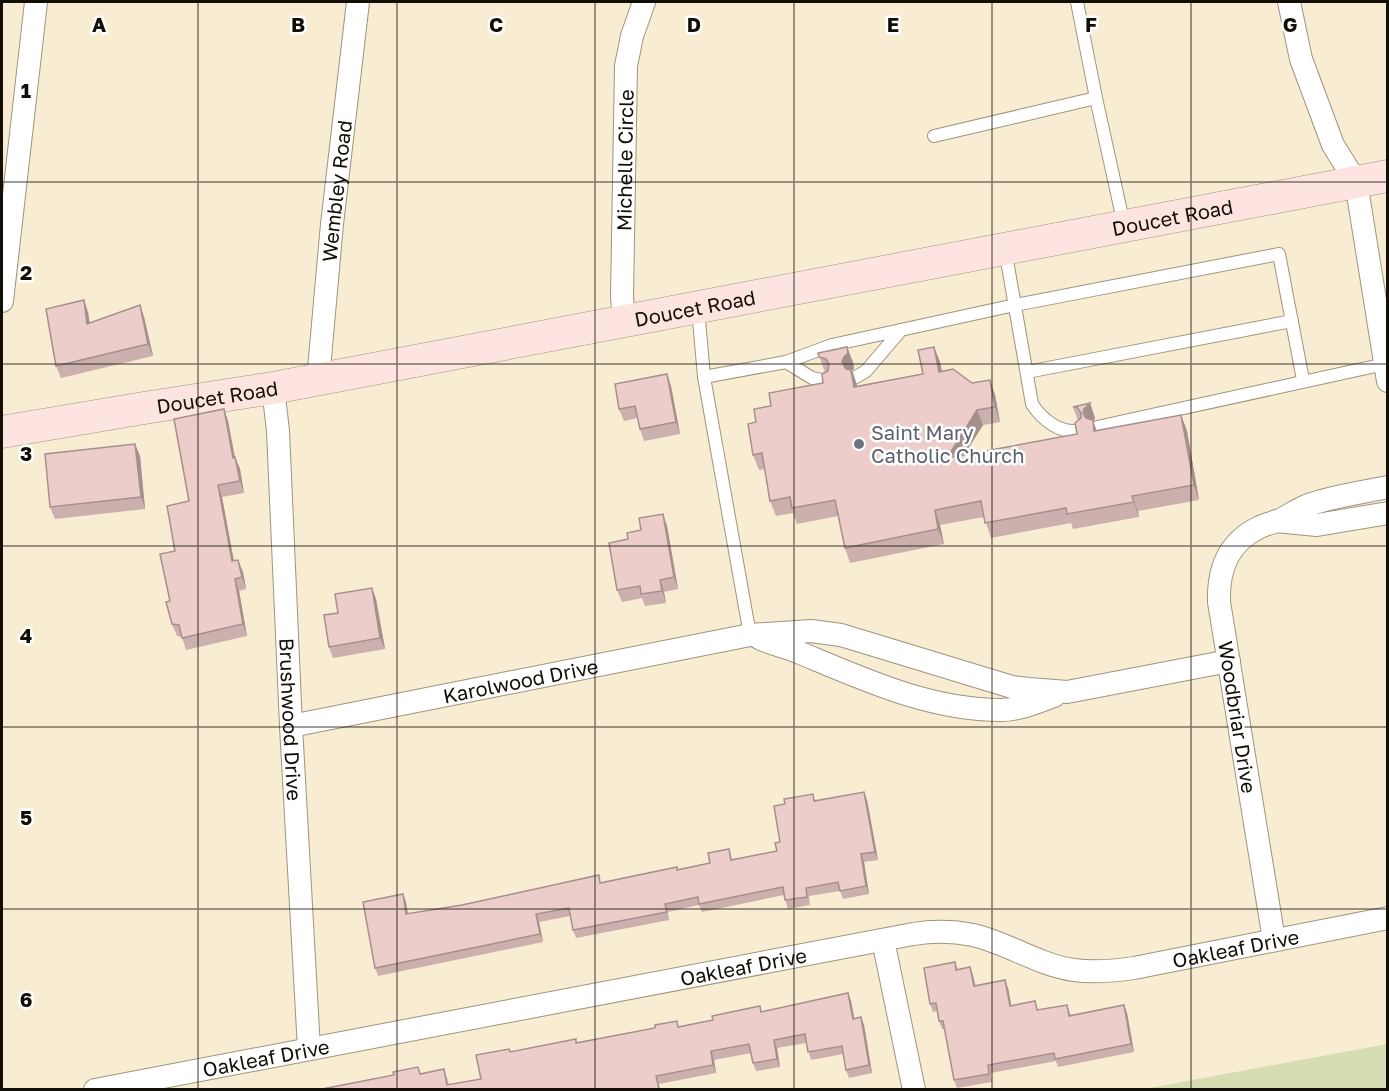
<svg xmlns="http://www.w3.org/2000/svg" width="1389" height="1091" font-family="'Golos Text',sans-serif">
  <rect width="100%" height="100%" fill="#f8ecd3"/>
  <polygon fill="#d6ddb2" points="1387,1044 1387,1089 1144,1089"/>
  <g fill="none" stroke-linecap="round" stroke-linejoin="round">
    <g stroke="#9f947d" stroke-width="14">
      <g id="lane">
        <polyline points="1077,2 1096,98 1124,225"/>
        <polyline points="934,136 1096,98"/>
        <path d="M1005,249L1032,404C1041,418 1060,435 1079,430"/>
        <polyline points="698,308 704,377"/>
        <polyline points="786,362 812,378 827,381"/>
        <polyline points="1027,372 1292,321"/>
        <polyline points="856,377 866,371 901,330"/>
        <polyline points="1097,427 1385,364"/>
        <polyline points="750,635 704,377 786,362 832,345 1015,305 1279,254 1303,380"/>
      </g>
    </g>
    <g stroke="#9f947d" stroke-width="24">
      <g id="street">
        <polyline points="1289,2 1301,59 1333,145 1356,182 1388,381"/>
        <polyline points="2,301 36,2"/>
        <path id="s1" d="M624,322L622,296L626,66L632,36L644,2"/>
        <path id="s2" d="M318,380L332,224L358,2"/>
        <path id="s3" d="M273,388L278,431L291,726L309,1049"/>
        <polyline points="1276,521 1317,525 1388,513"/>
        <path d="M759,638C772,644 785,647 798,652C863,679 929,710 1001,710C1019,710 1037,702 1054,696"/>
        <path id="s4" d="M291,726L750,635L811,631L841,635L1012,687L1029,689L1067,692L1229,661"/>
        <polyline points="883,940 914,1090"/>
        <path d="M1274,940L1219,602C1218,569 1228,542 1260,527C1266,524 1272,523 1278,521C1288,516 1297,510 1306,506C1328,497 1364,492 1388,487"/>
        <path id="s5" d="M95,1090L913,934C933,931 953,931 973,935C1008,943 1038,965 1074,970C1094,973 1114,971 1134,968L1388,918"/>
      </g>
    </g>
    <g stroke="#9f947d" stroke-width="33">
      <g id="secondary">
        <path id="s6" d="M2,432L144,408L273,388L1388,176"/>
      </g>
    </g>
    <use href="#lane" stroke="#fff" stroke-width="12"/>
    <use href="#street" stroke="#fff" stroke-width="22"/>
    <use href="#secondary" stroke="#fee4e0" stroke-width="32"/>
  </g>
  <g fill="#cbb0ae">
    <polygon points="140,305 144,317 153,356 61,378 56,366 88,312 90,323"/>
    <polygon points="934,347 940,362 942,371 972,383 990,380 995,395 1000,422 983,425 964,455 1077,434 1078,421 1073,407 1090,403 1095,418 1093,421 1097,431 1181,415 1187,431 1199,500 1138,511 1139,517 1073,529 1071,523 991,538 984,517 940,525 944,544 850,563 845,548 838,516 797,524 793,513 776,516 770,501 765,469 759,470 753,455 756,422 771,406 823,383 825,372 818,353 853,362 854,369 852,370 857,386 923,374"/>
    <polygon points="671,386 680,434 644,441 640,429 638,418 624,421 619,409"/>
    <polygon points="224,409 228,421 235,457 240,469 244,493 222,497 234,561 243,572 246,589 239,591 247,636 186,650 182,637 177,636 172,624 170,601 175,551 189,501"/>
    <polygon points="135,444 140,456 145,509 55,519 50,507"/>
    <polygon points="663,514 667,526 678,589 664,592 666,603 645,606 642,598 622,602 617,590 628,539"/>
    <polygon points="372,588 376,599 385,649 333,658 329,647 338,613"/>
    <polygon points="813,794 815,801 867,800 878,860 864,862 869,894 843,899 840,891 809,896 810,905 788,909 784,895 702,912 699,905 668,912 669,920 576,938 573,930 570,916 539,922 543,942 378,976 375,968 403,894 406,902 408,914 602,883 710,863 729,849 732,860 777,851 780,842 785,804"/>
    <polygon points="955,962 958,969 973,975 975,986 1008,988 1011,1005 1038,1010 1067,1005 1071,1015 1124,1005 1127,1013 1134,1052 1058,1067 1056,1061 991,1073 992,1082 957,1088 954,1080 945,1029 942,1029 939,1021 937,1011 933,1012 930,1004"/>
    <polygon points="848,993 851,1001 854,1019 861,1017 864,1025 872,1073 849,1078 846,1070 843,1054 811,1060 806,1043 777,1048 780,1067 756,1071 753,1063 751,1053 714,1060 716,1073 659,1084 660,1089 322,1089 421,1073 447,1077 449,1085 481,1079 510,1052 679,1027 762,1012"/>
  </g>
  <g fill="#a5908d">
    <polygon points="84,300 88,312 91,336 87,324"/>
    <polygon points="140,305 144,317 153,356 148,344"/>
    <polygon points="847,347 853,362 854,369 852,370 857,385 860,402 849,373 842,362"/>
    <polygon points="934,347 940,362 945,387 939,372"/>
    <polygon points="667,374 671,386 680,434 676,422"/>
    <polygon points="990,380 995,395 1000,422 995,407"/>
    <polygon points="1090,403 1095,418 1093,421 1098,435 1089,424 1083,413 1084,409"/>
    <polygon points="224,409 228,421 237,470 233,458"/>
    <polygon points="977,410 983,425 953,473 947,458"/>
    <polygon points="1181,415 1187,431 1199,500 1194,485"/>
    <polygon points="135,444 140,456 145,509 141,497"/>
    <polygon points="235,457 240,469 244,493 240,481"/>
    <polygon points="218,485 222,497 236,573 232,561"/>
    <polygon points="1132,496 1138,511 1139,517"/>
    <polygon points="935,510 940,525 944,544 938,529"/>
    <polygon points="663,514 667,526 678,589 674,577"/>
    <polygon points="238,560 243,572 246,589 242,577"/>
    <polygon points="235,579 239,591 247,636 243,624"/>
    <polygon points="660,580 664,592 666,603 662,591"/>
    <polygon points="372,588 376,599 385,649 380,638"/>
    <polygon points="864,792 867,800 878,860 875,852"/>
    <polygon points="861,854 864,862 869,894 866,886"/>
    <polygon points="403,894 406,902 409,922 406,914"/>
    <polygon points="536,914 539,922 543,942 540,934"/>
    <polygon points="970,967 973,975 977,994 974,986"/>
    <polygon points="1005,980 1008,988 1013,1014 1010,1006"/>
    <polygon points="848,993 851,1001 856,1027 853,1019"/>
    <polygon points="1124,1005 1127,1013 1134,1052 1131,1044"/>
    <polygon points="861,1017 864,1025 872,1073 869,1065"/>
    <polygon points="774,1040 777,1048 780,1067 777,1059"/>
    <polygon points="711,1051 714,1060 716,1073 713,1065"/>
  </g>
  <g fill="#eccdca" stroke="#a5908d" stroke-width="1.5">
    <polygon points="84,300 87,324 140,305 148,344 56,366 46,309"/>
    <polygon points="847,347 848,353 844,357 842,362 846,369 851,370 854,387 923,374 918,350 934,347 939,372 953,369 972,383 990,380 995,407 977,410 947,458 1077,434 1075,423 1081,418 1081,413 1077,407 1073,407 1090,403 1084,409 1083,413 1086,418 1093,420 1094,431 1181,415 1194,485 1132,496 1134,502 1067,514 1066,508 985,523 981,501 935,510 938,529 845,548 835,500 792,508 790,497 770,501 762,453 753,455 748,424 756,422 754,409 771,406 769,393 823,383 822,374 828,371 829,364 826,359 819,357 818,353"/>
    <polygon points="667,374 676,422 640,429 635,406 619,409 615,384"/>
    <polygon points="224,409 233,458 235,457 240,481 218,485 232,561 238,560 242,577 235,579 243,624 182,638 179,625 172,624 166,602 170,601 160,554 175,551 167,506 189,501 174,419"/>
    <polygon points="135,444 141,497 50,507 45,454"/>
    <polygon points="663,514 674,577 660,580 662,591 641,594 640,586 617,590 609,543 628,539 627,533 641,530 639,518"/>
    <polygon points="372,588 380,638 329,647 324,615 338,613 335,594"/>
    <polygon points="864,792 875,852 861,854 866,886 840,891 838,882 806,888 807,897 785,900 783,887 699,904 698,897 665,904 667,912 573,930 569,908 536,914 540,934 375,968 363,902 403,894 406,914 462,905 599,875 600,883 677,867 677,870 710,863 708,853 729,849 731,860 777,851 775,843 780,842 774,806 785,804 784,799 813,794 814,801"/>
    <polygon points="955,962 956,970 970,967 974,986 1005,980 1010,1006 1035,1001 1037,1010 1067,1005 1069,1016 1124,1005 1131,1044 1055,1059 1054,1053 988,1065 989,1074 954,1080 943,1021 939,1021 936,1003 930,1004 924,968"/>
    <polygon points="848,993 853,1019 861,1017 869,1065 846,1070 842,1046 808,1052 805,1034 774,1040 777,1059 753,1063 749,1044 711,1051 713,1065 656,1076 659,1089 322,1089 394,1075 393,1072 418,1067 420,1074 444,1069 447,1085 481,1079 476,1055 509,1049 510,1052 576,1039 576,1043 655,1028 655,1025 677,1021 678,1027 713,1020 712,1016 760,1006 761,1012"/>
  </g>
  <path fill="none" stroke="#130e06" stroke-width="1.5" stroke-opacity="0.55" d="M198,2V1090M397,2V1090M595,2V1090M794,2V1090M992,2V1090M1191,2V1090M2,182H1388M2,364H1388M2,546H1388M2,727H1388M2,909H1388"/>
  <circle fill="#6b7280" stroke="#fff" stroke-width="2" cx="859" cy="444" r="6"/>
  <g text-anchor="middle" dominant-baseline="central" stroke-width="5" stroke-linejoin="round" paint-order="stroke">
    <g font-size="20" fill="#130e06" stroke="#fff">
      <text stroke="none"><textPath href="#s1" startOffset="162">Michelle Circle</textPath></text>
      <text stroke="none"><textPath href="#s2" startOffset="190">Wembley Road</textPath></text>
      <text stroke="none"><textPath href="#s6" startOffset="1190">Doucet Road</textPath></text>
      <text stroke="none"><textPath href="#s6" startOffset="704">Doucet Road</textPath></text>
      <text stroke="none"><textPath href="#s6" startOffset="218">Doucet Road</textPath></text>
      <text stroke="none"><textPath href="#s4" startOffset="234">Karolwood Drive</textPath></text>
      <text transform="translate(1238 717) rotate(81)">Woodbriar Drive</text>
      <text stroke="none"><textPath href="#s3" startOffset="332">Brushwood Drive</textPath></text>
      <text stroke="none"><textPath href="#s5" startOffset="1164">Oakleaf Drive</textPath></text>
      <text stroke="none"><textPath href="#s5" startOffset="660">Oakleaf Drive</textPath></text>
      <text stroke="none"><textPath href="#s5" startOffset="174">Oakleaf Drive</textPath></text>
    </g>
    <g font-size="20" fill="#5b616d" stroke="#fff" text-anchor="start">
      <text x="871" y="432">Saint Mary<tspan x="871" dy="23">Catholic Church</tspan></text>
    </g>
  </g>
  <g font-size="20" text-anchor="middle" font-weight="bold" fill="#130e06" stroke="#fff" stroke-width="5" stroke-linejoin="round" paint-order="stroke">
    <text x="99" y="32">A</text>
    <text x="298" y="32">B</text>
    <text x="496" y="32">C</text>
    <text x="694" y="32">D</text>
    <text x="893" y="32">E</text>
    <text x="1091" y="32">F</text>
    <text x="1290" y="32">G</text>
    <text x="26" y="98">1</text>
    <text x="26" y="280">2</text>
    <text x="26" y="461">3</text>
    <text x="26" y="643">4</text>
    <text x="26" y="825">5</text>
    <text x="26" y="1007">6</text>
  </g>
  <rect width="1389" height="1091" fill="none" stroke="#130e06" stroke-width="6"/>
</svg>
